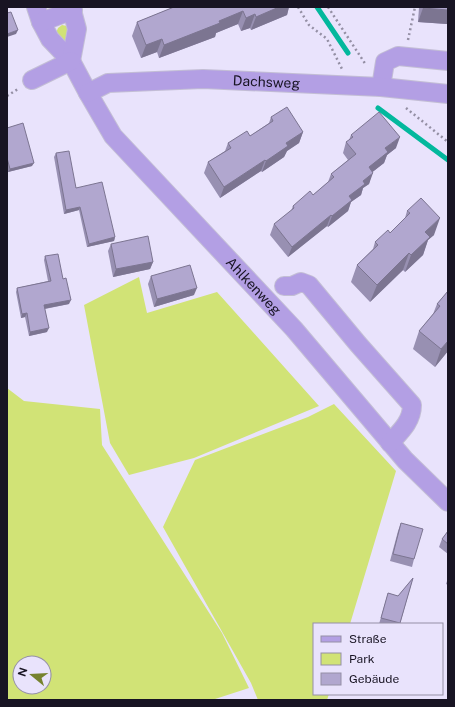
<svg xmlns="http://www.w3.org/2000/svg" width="455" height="707" font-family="'Public Sans',sans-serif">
  <rect width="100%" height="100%" fill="#e9e3fc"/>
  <g fill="#d1e376" fill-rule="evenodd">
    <polygon points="62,25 67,26 71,29 69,47 56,33 58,28"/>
    <polygon points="139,277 147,313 217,292 319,406 194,458 129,475 110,443 84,305"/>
    <path d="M7,388L24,401L100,409L102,445L222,633L249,688L212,700H7ZM20,663H44V687H20Z"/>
    <polygon points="334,404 396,471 350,624 314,624 314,694 329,694 327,700 258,700 251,683 163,527 195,460 308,417"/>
  </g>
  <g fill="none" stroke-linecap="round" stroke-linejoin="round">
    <g stroke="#03b89d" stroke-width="5">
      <polyline points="317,7 348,53"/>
      <polyline points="378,108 448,160"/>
    </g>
    <g stroke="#c3bed5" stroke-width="20">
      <g id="minor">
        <path id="s1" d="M36,7L41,22L50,39L71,61L88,93L113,136L294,329L405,460L448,502"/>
        <polyline points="41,22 73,10"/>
        <polyline points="71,61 77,29 71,7"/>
        <polyline points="32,80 71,61"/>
        <polyline points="381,87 385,62 398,56 448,61"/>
        <path id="s2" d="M88,93L108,83L203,79L381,87L448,94"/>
        <path d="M284,286H292L301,282L309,285L358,344L412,405C412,421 401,431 390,443"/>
      </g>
    </g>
    <g stroke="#948fa4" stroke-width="2.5" stroke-dasharray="2 3" stroke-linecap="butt">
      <polyline points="298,7 309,25 327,39 342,69"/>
      <polyline points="328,7 366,65"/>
      <polyline points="408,40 415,7"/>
      <polyline points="7,96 18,89"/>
      <polyline points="406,108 448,142"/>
    </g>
    <use href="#minor" stroke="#b39fe4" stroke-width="18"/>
  </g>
  <g fill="#9890b2">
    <polygon points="174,7 289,7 287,15 251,30 250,28 241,31 238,24 216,33 215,37 159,58 157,52 141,58 132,36 137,22"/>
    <polygon points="419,7 448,7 448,22 447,24 418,22"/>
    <polygon points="271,117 303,132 299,143 287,151 284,157 262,172 261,171 220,198 204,173 208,162 225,151 228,143 250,136 269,123"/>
    <polygon points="7,128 32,166 8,172 7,168"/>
    <polygon points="351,135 396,148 387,155 384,163 372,172 369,184 363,188 361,195 351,202 348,211 328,227 327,226 288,257 270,235 274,224 291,211 293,206 313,195 328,182 331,174 348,160 343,153 346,142 349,140"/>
    <polygon points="56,153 76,188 115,237 114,241 87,247 79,210 64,214 54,157"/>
    <polygon points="407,211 434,235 428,240 423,255 405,272 403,270 370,302 351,282 357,265 373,249 375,242 390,233 405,218"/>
    <polygon points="111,244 153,262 150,269 113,277 108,251"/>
    <polygon points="45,256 63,279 69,304 45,309 47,332 29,336 25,317 21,318 16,292 17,288 48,281 44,260"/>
    <polygon points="151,276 194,295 154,307 148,284"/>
    <polygon points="448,291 448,351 435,367 413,349 419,331 433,314 437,304"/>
    <polygon points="401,523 414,559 412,567 390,561 398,531"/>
    <polygon points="448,531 448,554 439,547 442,539"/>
    <polygon points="413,578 400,624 379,624 388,593 398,596"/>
    <polygon points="448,578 448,585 446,584"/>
  </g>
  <g fill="#7c7591">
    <polygon points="279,7 289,7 287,15 251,30 256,17"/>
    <polygon points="423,8 448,10 448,22 447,24 418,22"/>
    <polygon points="243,11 238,24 216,33 215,37 159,58 164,45 219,21"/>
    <polygon points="255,14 250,28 241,31 246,18"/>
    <polygon points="18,30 16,34 7,37 7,34"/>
    <polygon points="162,39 157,52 141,58 146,45"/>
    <polygon points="303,132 299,143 287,151 284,157 262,172 266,161 286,143"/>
    <polygon points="400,137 396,148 387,155 384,163 365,178 369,167 385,148"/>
    <polygon points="265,160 261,171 220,198 224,187"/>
    <polygon points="34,163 32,166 8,172 10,169"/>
    <polygon points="373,173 369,184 363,188 361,195 351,202 348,211 328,227 332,216 363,181"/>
    <polygon points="80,207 79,210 64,214 66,210"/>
    <polygon points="331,215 327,226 288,257 292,247"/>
    <polygon points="440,218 434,235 428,240 423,255 405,272 411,255 425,232"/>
    <polygon points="115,237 114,241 87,247 89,244"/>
    <polygon points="409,253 403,270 370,302 377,285"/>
    <polygon points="153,262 150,269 113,277 116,269"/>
    <polygon points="197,288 194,295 154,307 157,299"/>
    <polygon points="71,300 69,304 43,309 44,305"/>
    <polygon points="27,313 25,317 21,318 22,314"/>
    <polygon points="49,328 47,332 29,336 30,332"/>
    <polygon points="448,341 448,351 435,367 441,349"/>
  </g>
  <g fill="#b1a7cf" stroke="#7c7591">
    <polygon points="174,7 279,7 256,17 255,14 246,18 243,11 219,21 220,23 164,45 162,39 146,45 137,22"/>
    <polygon points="423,7 448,7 448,10 423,8"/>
    <polygon points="11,12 18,30 7,34 7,13"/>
    <polygon points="287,107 303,132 286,143 288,146 266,161 265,160 224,187 208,162 231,148 228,143 247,131 250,136 273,121 271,117"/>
    <polygon points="379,112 400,137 385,148 388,152 369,167 373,173 363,181 365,184 349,196 352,200 332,216 331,215 292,247 274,224 294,208 293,206 310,191 313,195 334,177 331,174 356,154 346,142 353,137 351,135"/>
    <polygon points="23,123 34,163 10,169 7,158 7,128"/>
    <polygon points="69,151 76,188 102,182 115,237 89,244 80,207 66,210 56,153"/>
    <polygon points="421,198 440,218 425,232 430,237 411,255 409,253 377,285 357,265 378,245 375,242 388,230 390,233 410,213 407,211"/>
    <polygon points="148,236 153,262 116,269 111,244"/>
    <polygon points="58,254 63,279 66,278 71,300 44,305 49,328 30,332 27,313 22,314 17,288 51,281 45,256"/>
    <polygon points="190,265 197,288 157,299 151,276"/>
    <polygon points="448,291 448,341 441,349 419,331 440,306 437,304"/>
    <polygon points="401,523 423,529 414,559 393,554"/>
    <polygon points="448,531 448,544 442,539"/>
    <polygon points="413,578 400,623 381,618 388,593 398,596"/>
  </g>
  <g text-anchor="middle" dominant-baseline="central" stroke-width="4" stroke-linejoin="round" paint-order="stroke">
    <g font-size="14" fill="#181423" stroke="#e9e3fc">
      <text stroke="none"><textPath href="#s2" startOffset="181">Dachsweg</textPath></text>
      <text stroke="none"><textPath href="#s1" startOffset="357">Ahlkenweg</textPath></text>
    </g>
  </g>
  <rect width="455" height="707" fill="none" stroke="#181423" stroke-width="16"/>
  <rect x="313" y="623" width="130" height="72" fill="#e9e3fc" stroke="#9590a5"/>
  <rect x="321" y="636" width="20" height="6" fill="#b39fe4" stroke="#9590a5"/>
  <text x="349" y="643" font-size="12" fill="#181423">Straße</text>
  <rect x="321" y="653" width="20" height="12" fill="#d1e376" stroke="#9590a5"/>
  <text x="349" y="663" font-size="12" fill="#181423">Park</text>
  <rect x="321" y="673" width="20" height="12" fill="#b1a7cf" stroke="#9590a5"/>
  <text x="349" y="683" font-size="12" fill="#181423">Gebäude</text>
  <g transform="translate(32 675) rotate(288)"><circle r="19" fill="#e9e3fc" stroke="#9590a5"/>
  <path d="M0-3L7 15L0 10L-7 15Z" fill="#76822f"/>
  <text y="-6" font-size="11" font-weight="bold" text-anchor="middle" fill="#181423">N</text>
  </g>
</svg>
